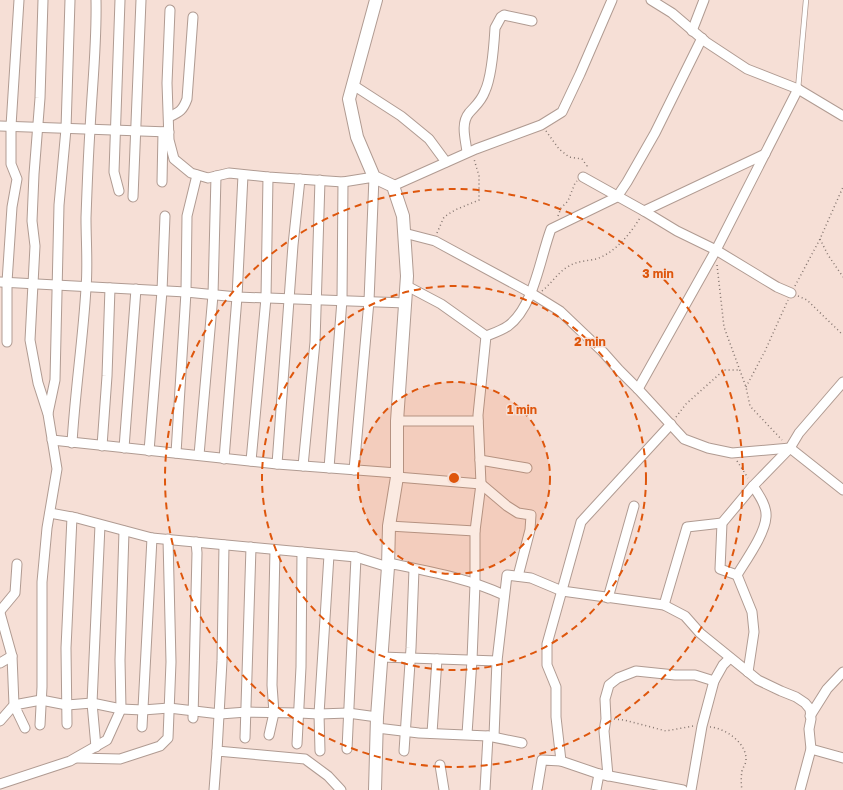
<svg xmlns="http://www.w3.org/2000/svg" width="843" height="790" font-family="'Golos Text',sans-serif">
  <rect width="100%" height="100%" fill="#f6dfd6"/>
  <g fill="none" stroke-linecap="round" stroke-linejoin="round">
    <g stroke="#b09b92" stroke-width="6">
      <polyline id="service" points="798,89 806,0"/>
    </g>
    <g stroke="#b09b92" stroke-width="11">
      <g id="minor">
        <polyline points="651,0 672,13 706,42 747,69 798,89 843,116"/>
        <polyline points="170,10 167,83 169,140 174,159 191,173 208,178 229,173 268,177 343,182 374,177 369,301 354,470"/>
        <polyline points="692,31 704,0"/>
        <polyline points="353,85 401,116 429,139 446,162"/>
        <path d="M169,117C180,112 183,110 187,99L193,17"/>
        <polyline points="0,126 169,132"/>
        <path d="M467,152C466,141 460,124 469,113C475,106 481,102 485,91C492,76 494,45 495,28L501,17L504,15L532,21"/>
        <polyline points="583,177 644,211 765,154"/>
        <polyline points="162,182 163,132"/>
        <polyline points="393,186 476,149 541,125 562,112 580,74 612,0"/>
        <polyline points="119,191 114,172 120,0"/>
        <polyline points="133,197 141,0"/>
        <polyline points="644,211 677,231 716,250 777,287 791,293"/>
        <polyline points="404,233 435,241 531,293 560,311 603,352 619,370 638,389 684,439 708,448 732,453 790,448 843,490"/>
        <polyline points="0,282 186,292 237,297 406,303"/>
        <polyline points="407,286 441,304 486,336"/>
        <path d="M486,336C494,333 501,331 508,326C534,307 540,258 551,229L617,197L627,182L655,133L702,38"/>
        <polyline points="7,342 7,282 12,207 17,179 11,164 11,126 19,0"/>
        <polyline points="638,389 716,250 798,89"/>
        <polyline points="48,413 55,380 59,205 66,129 70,0"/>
        <polyline points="397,421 478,421"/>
        <polyline points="52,440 277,464 397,473"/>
        <path d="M72,443C75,391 83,340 86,288C88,265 86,242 86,218C87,189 88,160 90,130C92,87 97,44 96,0"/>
        <polyline points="102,446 107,376 110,288"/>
        <polyline points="124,448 136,289"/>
        <polyline points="149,451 162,291 165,216"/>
        <polyline points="176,453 186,292 187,216 197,175"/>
        <polyline points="199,455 213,295 216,176"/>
        <polyline points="224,459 237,297 243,175"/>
        <polyline points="480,460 527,468"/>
        <polyline points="251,461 266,298 268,177"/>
        <polyline points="277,464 293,245 300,179"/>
        <polyline points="303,466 315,342 320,180"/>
        <polyline points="329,468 342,300 343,182"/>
        <polyline points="397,477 481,484 507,506 518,513 531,515 530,530 518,576"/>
        <polyline points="50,513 77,518 152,538 356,557 388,567"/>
        <polyline points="389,526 475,531"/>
        <path d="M388,563C427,571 468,578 504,595"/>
        <polyline points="737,575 720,569 722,523 753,486 790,448 799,433 843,382"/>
        <polyline points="608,598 634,506"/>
        <polyline points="664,605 687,527 722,523"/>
        <polyline points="0,611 15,593 17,564"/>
        <polyline points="0,613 12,656 14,705 0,721"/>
        <polyline points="381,657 497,661"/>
        <polyline points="0,663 12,656"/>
        <path d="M748,672L754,632L752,612L737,575C746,560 765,534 766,517C767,506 759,495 753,486"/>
        <polyline points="810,716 827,689 843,672"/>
        <polyline points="193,718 197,553 196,542"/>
        <polyline points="67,724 66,648 72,517"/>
        <polyline points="40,725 42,687 42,582 47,528 57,469 48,414 38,383 30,340 35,246 32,221 34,174 40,98 43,0"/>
        <polyline points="142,727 152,538"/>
        <polyline points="25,728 14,705 41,700 67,705 92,703 121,709 143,710 169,708 220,714 247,712 299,713 319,714 348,713 377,717"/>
        <polyline points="377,728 419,733 488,736 522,743"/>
        <polyline points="432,733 437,659"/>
        <polyline points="467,734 472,660 475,584 475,531 481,484 478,415 486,336"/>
        <polyline points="269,735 274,713 272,685 275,550"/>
        <polyline points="494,736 497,661 507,575 531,578 562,591 664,605 685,616 700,633 758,680 781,691 796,697 805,703 810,709 811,719 809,729 811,749 800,790"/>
        <polyline points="245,738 251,547"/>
        <polyline points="297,744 301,667 302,552"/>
        <polyline points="96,747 92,703 100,525"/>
        <polyline points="347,749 356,557"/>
        <polyline points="811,749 843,758"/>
        <polyline points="217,751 222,661 224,545"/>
        <polyline points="320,751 319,714 329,555"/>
        <polyline points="404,751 411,648 414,569"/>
        <polyline points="77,758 120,759 160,746 168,738 171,662 168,539"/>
        <polyline points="561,761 556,717 556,687 547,665 547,644 581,522 671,424"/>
        <polyline points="440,765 444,790"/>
        <polyline points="608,776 604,731 606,719 605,699 609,685 618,678 636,671 675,675 695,675 714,681"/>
        <polyline points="0,784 70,761 107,740 121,709 120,660 124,531"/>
        <polyline points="214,790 217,751 305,759 328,776 341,790"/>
        <polyline points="485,790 488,736"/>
        <polyline points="537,790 542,760 561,761 599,774 683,790"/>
        <polyline points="596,790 599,774"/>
        <polyline points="691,790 702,726 714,681 723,665 730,658"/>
      </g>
    </g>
    <g stroke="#b09b92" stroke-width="14">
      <polyline id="tertiary" points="375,790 377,717 388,567 389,526 397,477 397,421 407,276 403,216 393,186 374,177 357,137 349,99 376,0"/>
    </g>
    <g stroke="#84756f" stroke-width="1.5" stroke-dasharray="1 3" stroke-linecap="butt">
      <polyline points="546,131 559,149 569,157 582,159 587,166 586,169"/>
      <polyline points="558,216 561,208 568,201 575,183 577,181"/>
      <polyline points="437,233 444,217 455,210 479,200 479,176 474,159"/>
      <polyline points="820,239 828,255 843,277"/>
      <polyline points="717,265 724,327 746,387 750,406 782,440"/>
      <polyline points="795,286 820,239 843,187"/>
      <path d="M542,291C552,283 558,272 569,266C577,261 587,261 596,259C615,253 630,234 640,218"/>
      <polyline points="798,296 807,300 843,335"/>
      <polyline points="746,387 765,351 788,300"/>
      <polyline points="676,417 686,404 724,370 740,370"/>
      <polyline points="737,461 748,478"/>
      <polyline points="614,719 624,720 666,731 693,726"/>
      <path d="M710,727C725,728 747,743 746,760C746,764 743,767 742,771C741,777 741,784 742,790"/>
    </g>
    <use href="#service" stroke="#fff" stroke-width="4.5"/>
    <use href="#minor" stroke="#fff" stroke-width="9"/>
    <use href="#tertiary" stroke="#fff" stroke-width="12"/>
  </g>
  <circle cx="454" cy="478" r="96" fill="#de560c" fill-opacity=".12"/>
  <g fill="none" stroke="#de560c" stroke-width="2" stroke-dasharray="7 5">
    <circle cx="454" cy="478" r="96"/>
    <circle cx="454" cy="478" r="192"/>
    <circle cx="454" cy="478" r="289"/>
  </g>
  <circle cx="454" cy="478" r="6" fill="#de560c" stroke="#f6dfd6" stroke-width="2"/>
  <g font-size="12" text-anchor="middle" font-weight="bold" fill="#de560c" stroke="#f6dfd6" stroke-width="3" stroke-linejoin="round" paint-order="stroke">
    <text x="658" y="278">3 min</text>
    <text x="590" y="346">2 min</text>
    <text x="522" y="414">1 min</text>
  </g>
</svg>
